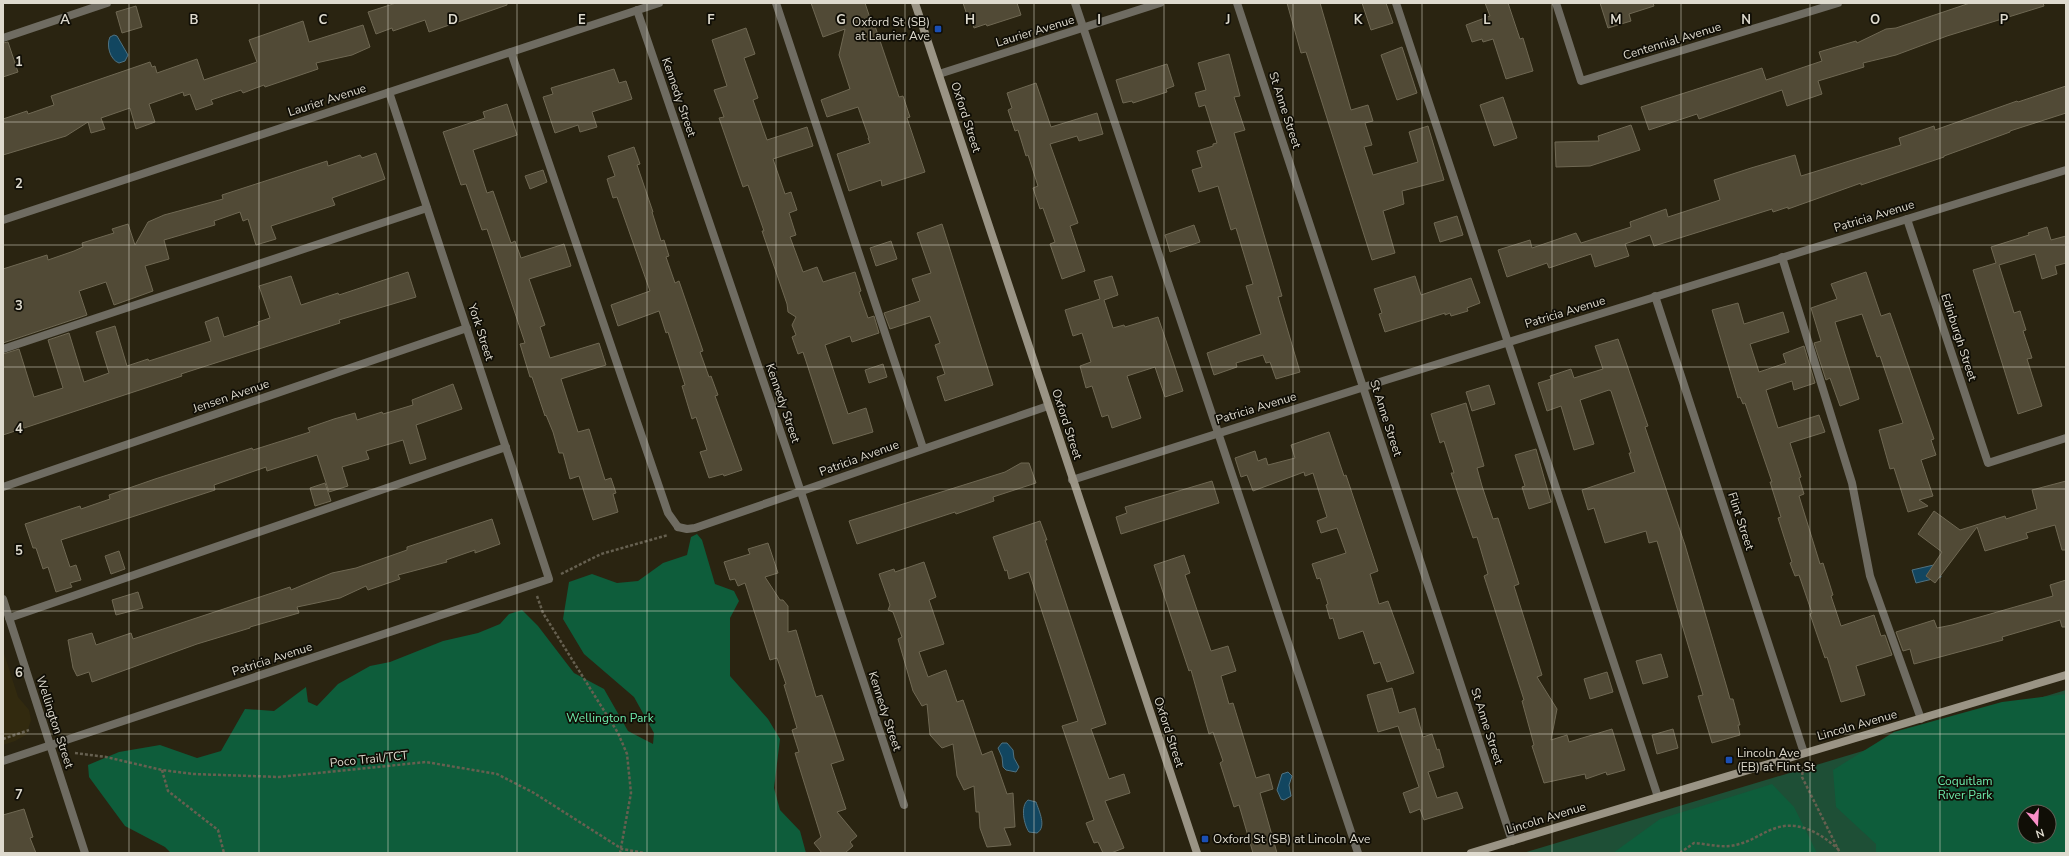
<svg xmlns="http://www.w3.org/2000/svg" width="2069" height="856" font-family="'Nunito Sans',sans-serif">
  <rect width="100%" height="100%" fill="#2a2411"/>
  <polygon fill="#322a0f" points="3,650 18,697 29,710 31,720 26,735 15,741 3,745"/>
  <path fill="#1e4f36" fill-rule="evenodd" d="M2066,690V853H1523ZM2025,812H2049V836H2025Z"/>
  <g fill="#0e5d3b" fill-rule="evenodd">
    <polygon points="697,534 702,540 715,584 734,591 739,601 730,618 730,676 768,719 780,739 774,788 780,810 800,831 806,853 171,853 165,847 125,826 89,777 88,765 119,752 160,745 197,758 221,751 245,709 274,711 306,687 308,702 317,706 338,684 370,666 390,662 443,641 478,633 500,624 509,614 522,610 538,626 574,673 604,689 628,731 653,744 654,733 634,697 584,654 563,619 569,582 592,574 617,583 638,581 663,563 687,555 691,537"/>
    <path d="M2066,694V853H1876V844L1836,807L1833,770L1894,732L2002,702ZM2025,812H2049V836H2025Z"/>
    <polygon points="1772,784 1794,807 1817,853 1613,853 1660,819"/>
  </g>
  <g fill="#124660" stroke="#4f7281">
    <path d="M114,35L117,36L128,55L125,61L119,63C110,60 106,45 110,37Z"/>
    <polygon points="1938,564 1941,577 1916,583 1912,570"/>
    <polygon points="1002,743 1007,743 1013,750 1014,758 1019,767 1016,772 1006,770 1003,767 1002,757 998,748"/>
    <polygon points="1288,772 1292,776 1289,785 1291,796 1284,800 1281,799 1277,790 1282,774"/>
    <path d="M1028,800L1036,802C1039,811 1047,827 1037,833L1029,832C1024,825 1020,806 1028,800Z"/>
  </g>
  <g fill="#514a36" stroke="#6f6853">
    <polygon points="396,3 507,3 507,5 429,32 425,20 393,31 392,28 376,34 368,12"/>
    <polygon points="811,3 865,3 872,24 874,23 899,97 903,96 910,117 907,118 925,172 882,186 881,180 849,191 837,154 870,143 868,138 869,138 858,107 827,117 821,100 850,89 839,55 845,29 823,37"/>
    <polygon points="963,3 1017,3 1021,15 987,26 986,24 974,28 971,17 968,18"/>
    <polygon points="1287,3 1320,3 1351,110 1368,105 1373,121 1365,123 1372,145 1364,147 1373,175 1418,162 1409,132 1428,126 1444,180 1402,191 1404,204 1383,211 1395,253 1372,260 1306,52 1301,53"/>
    <polygon points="1362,3 1386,3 1393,23 1371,30"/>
    <polygon points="1485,3 1508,3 1520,39 1523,38 1533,71 1506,79 1493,39 1483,42 1482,39 1472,42 1466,25 1490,16"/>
    <polygon points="1600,3 1653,3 1654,6 1629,14 1631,21 1608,28"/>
    <polygon points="1970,3 2043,3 2044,6 1947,36 1896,55 1863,63 1864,67 1818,81 1822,94 1787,106 1782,90 1699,119 1697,114 1649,130 1641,107 1762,68 1766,80 1822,61 1819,52 1856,41 1857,43 1886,29 1896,28"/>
    <polygon points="136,6 142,27 122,33 116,12"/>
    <polygon points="303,21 309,42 363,25 370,47 352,55 316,63 318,69 265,87 264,85 243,93 241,90 211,100 213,104 196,110 190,94 184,96 183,92 149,104 155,122 136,129 130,108 101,118 105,129 91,133 88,122 66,136 3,155 3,119 27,111 28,114 54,105 51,96 150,62 152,67 155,66 157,73 197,59 204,80 257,62 249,40"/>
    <polygon points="746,28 755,54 744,58 758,98 753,100 767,140 807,127 813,146 773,159 785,194 791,192 797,210 789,213 796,235 790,237 803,272 817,267 823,282 855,272 861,291 859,292 868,318 874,316 879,333 852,342 850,336 825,345 848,414 866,408 873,432 833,444 803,352 798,354 792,337 796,335 792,325 796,317 788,312 787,304 762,231 764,231 748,185 743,187 719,118 724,117 714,90 727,86 712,40"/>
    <polygon points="8,42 18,72 3,77 3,43"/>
    <polygon points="1402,47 1417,93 1397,100 1381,55"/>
    <polygon points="1229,54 1240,96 1234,97 1245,130 1234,133 1282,296 1278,297 1300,372 1276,379 1270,362 1266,363 1263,355 1236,363 1237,367 1214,375 1207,353 1261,334 1246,286 1253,284 1236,228 1231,230 1218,186 1199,192 1192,170 1202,167 1197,151 1213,146 1213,144 1217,143 1205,105 1199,107 1195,93 1206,90 1198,63"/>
    <polygon points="1167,64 1174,86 1166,89 1167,92 1133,103 1132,101 1123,103 1116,80"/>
    <polygon points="614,69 619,83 626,81 632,99 592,112 597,127 580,132 578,125 555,133 543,97 553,94 551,88"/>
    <polygon points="1036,83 1051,127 1097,113 1103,134 1079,141 1077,136 1050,144 1078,223 1070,226 1085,271 1062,279 1050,244 1055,242 1043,208 1040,209 1033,188 1038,186 1028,155 1026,156 1018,130 1015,131 1008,110 1012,108 1007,93"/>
    <polygon points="2066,86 2066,113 2010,131 2010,132 1944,156 1944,157 1861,185 1861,183 1788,209 1788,207 1773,212 1772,209 1654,246 1650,235 1625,244 1629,256 1595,267 1591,254 1549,268 1547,263 1507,277 1498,250 1530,240 1532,248 1576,233 1581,243 1631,227 1630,222 1666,209 1668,217 1720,200 1714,180 1751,168 1795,155 1801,176 1901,145 1899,138 1934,126 1935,130 2017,101 2018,102"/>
    <polygon points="1503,97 1517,138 1494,146 1480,105"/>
    <polygon points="507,104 517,135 473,150 487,193 493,191 511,243 515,241 521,258 564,244 571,266 529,279 545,325 540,327 550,358 599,343 606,365 561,379 578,432 589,429 605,480 611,478 616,493 613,494 618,512 593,520 579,476 570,479 563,453 559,453 553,432 546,415 545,416 532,377 530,377 520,344 525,343 487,229 482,230 466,184 461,185 443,132 485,118 483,112"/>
    <polygon points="1631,125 1640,150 1590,166 1556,167 1555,142 1599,141 1598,136"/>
    <polygon points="634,147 640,164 637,165 653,212 652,212 661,241 664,240 669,256 666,257 675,283 679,281 703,351 700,352 709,377 711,376 718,395 715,396 742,470 724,476 723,474 709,478 700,452 707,450 696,417 692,419 682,386 685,385 668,332 666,333 659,311 618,326 611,305 650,291 617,197 613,198 607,179 615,176 608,156"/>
    <polygon points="376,153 385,179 332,198 335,205 271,226 276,239 256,245 248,219 243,221 240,212 214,221 215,225 164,240 169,259 145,266 153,291 114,305 106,282 79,291 87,315 3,343 3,269 47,255 48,260 74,251 83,247 82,243 114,233 112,229 128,224 135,245 148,222 164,215 223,199 222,195 327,161 328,166 360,155 362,158"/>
    <polygon points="543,170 547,182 530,189 525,176"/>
    <polygon points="1457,216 1463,235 1440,242 1434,223"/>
    <polygon points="942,224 993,385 945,401 937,377 945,374 935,345 940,343 930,316 890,329 884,313 920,301 912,279 931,273 917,233"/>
    <polygon points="1194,225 1200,242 1170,252 1165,235"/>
    <polygon points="2047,227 2051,240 2066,236 2066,263 2055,266 2057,274 2042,279 2035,254 1999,265 2014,313 2020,311 2026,330 2023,331 2032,358 2027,359 2042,406 2018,414 1973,270 1996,263 1991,247 2029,235 2028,233"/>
    <polygon points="891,241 897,259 876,266 870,248"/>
    <polygon points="408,272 416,297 339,320 340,323 181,374 182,376 3,435 3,354 19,349 34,397 63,388 48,340 69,333 84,382 109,373 96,332 115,326 127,366 148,359 149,361 211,341 205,322 218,317 224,337 259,325 258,322 270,318 259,286 291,276 301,305 338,293 339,295"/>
    <polygon points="1866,272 1881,316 1890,313 1934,439 1931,440 1936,455 1921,460 1933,496 1919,500 1928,506 1908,512 1894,468 1890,469 1879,430 1903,423 1880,356 1877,357 1862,314 1835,322 1859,399 1840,406 1830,378 1826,380 1814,343 1821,341 1811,308 1837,299 1831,284"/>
    <polygon points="1112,276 1118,295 1104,300 1113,328 1124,325 1125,327 1158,317 1183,391 1165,397 1155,367 1127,376 1141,418 1112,428 1108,415 1102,417 1092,386 1086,388 1080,366 1091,362 1082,333 1073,336 1065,310 1100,299 1094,281"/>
    <polygon points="1415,276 1421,295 1471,278 1480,303 1467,308 1468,311 1451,316 1450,313 1445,315 1445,313 1385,332 1379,314 1382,313 1374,289"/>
    <polygon points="1738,303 1744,324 1783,312 1789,332 1750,344 1759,372 1786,363 1783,354 1804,346 1815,383 1794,390 1792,381 1766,390 1778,428 1819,415 1825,432 1790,443 1801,477 1799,478 1804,494 1799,496 1820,564 1823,563 1833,595 1831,596 1841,626 1874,615 1881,636 1885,635 1892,655 1856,666 1865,695 1841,702 1827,657 1825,658 1810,614 1812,613 1799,575 1795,576 1790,563 1792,562 1778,518 1781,517 1770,482 1772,482 1745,403 1743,404 1740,397 1738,398 1712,310"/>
    <polygon points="1618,339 1648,426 1645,427 1685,545 1727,688 1730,699 1733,699 1740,725 1738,725 1740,735 1712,743 1698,696 1703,695 1657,541 1649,543 1646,531 1605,543 1594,508 1588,510 1582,490 1635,472 1629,453 1631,453 1611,391 1609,390 1580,400 1594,444 1574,450 1561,406 1547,411 1538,383 1551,379 1550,376 1571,369 1574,378 1603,369 1595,346"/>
    <polygon points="883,364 887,377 869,383 865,370"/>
    <polygon points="453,384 462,409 416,425 426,459 410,464 403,440 366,451 369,459 342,467 348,486 329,492 317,455 267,471 266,467 214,485 215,490 61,540 70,567 76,565 81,580 70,583 72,587 56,592 48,567 43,569 36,548 33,548 25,524 80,506 81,509 110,499 109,495 155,479 252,448 253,450 310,432 308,428 334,419 355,413 357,420 382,412 383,414 413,405 412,400"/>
    <polygon points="1489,385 1495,404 1472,411 1466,392"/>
    <polygon points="1466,403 1484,466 1477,468 1482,486 1493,519 1498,518 1519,584 1514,586 1542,675 1537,677 1557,709 1551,740 1567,735 1569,742 1612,729 1625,770 1607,775 1606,772 1586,779 1585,774 1544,783 1532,746 1534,745 1522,701 1524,700 1484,576 1488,574 1477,537 1473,538 1458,494 1451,473 1454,473 1444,441 1440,443 1431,414"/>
    <polygon points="1329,432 1344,476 1346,475 1378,571 1370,574 1379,604 1388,601 1414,673 1387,682 1380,662 1374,664 1363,631 1339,639 1333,618 1330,619 1326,605 1328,604 1320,578 1317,579 1312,564 1346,553 1337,528 1321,533 1317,521 1327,517 1313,473 1305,476 1304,472 1253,491 1247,475 1241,477 1235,458 1255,451 1258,461 1266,458 1268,465 1295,458 1291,445"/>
    <polygon points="1536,449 1551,502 1529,509 1522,487 1525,486 1515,455"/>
    <polygon points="1021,463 1029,463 1036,483 993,497 994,501 956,514 955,512 857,544 849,521 1005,472"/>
    <polygon points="1212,481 1219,503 1121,534 1116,517 1127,513 1125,507"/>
    <polygon points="2066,481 2066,550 2062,550 2055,525 2026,533 2028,538 1985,551 1977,527 1935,583 1926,576 1942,552 1918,534 1934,511 1960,530 2005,516 2006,519 2037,509 2032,490"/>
    <polygon points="325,483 331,501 315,506 310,488"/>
    <polygon points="492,519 500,544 475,553 475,550 446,560 447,562 398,575 400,579 368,590 366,586 340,598 297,607 299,613 250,627 250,628 197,644 92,682 89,672 77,676 73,668 68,640 92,633 96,645 131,633 133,639 290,587 291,590 332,573 356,568 407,550 407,547"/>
    <polygon points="1040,521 1047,540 1045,540 1106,724 1091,729 1109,779 1124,774 1130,793 1105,801 1124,848 1111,853 1103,853 1098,842 1094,843 1086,823 1094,820 1062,726 1078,721 1029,572 1009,579 1007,570 1005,571 993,537"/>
    <polygon points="768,543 778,573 765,577 780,600 783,600 788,606 788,632 796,630 816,697 822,695 844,760 831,764 846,809 837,812 857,836 850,842 853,846 845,853 822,853 814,843 821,837 795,753 799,752 792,730 797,728 784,685 786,684 777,658 770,660 745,583 738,586 735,579 730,580 724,562 750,554 748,549"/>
    <polygon points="119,551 125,569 111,574 105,556"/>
    <polygon points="1184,555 1190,573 1185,575 1211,651 1228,646 1236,671 1221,676 1229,704 1233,703 1256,778 1269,774 1273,789 1260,793 1277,853 1253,853 1239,805 1234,807 1220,763 1223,761 1213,732 1209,734 1191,670 1189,671 1154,565"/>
    <polygon points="924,562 936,597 929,600 944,644 919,652 928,677 946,670 957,702 963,700 982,755 992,751 1007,794 1013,793 1015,827 1004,828 1011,845 987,847 980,828 979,812 976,812 974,786 964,790 957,776 953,744 942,748 930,735 927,704 922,706 913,691 898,639 902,637 893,612 888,610 890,605 879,574 894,569 895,572"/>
    <polygon points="2066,580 2066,627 2062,627 2060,620 2002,637 2003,640 1914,664 1910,649 1903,651 1896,632 1934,620 1937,628 1952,625 2053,596 2050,585"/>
    <polygon points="138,592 143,608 116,615 112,600"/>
    <polygon points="1661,654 1668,677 1643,684 1636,661"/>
    <polygon points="1607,672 1613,692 1590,699 1584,679"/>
    <polygon points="1392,688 1399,713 1415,708 1423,737 1432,734 1437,750 1439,749 1444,767 1428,772 1437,798 1457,792 1463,808 1424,820 1420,809 1410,813 1403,793 1419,787 1398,726 1378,732 1367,695"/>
    <polygon points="1673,729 1678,748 1657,754 1652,735"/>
    <polygon points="24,809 33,837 30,838 36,853 3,853 3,815"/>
  </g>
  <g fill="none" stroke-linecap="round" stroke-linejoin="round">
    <g stroke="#666050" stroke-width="2.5" stroke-dasharray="3 2" stroke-linecap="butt">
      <polyline points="561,574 601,554 668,535"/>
      <polyline points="537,596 543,613 618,733 627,754 631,793 620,853"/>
      <polyline points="3,739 29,730"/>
      <polyline points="75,753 106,757 162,770 193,774 279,777 426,762 497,774 534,793 622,849 645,853"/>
      <polyline points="1803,767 1802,777 1840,853"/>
      <polyline points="162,770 168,791 218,830 224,853"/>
      <path d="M1680,853L1694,843C1709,844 1724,849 1739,844C1752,841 1763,832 1776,828C1799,820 1822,834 1839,850"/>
    </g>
    <g stroke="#6f6c62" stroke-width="8">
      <polyline points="776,3 923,448"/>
      <polyline points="1075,3 1358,853"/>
      <polyline points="1396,3 1658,797"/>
      <polyline points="3,38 107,3"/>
      <polyline points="511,52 668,513 678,527"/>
      <polyline points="1782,257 1852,483 1870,576 1921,719"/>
      <polyline points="3,349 427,208"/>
      <polyline points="9,618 506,447"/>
    </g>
    <g stroke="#6f6c62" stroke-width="8">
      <polyline points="1237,3 1512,841"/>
      <polyline points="1556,3 1581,81 1838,3"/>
      <polyline points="637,10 801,492 904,805"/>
      <polyline points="939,74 1160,3"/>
      <polyline points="1907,219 1988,463 2066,438"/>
      <polyline points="3,220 659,3"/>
      <polyline points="1655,296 1804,753"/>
      <polyline points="1072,480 1386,380 2066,170"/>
      <polyline points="3,487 467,328"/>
      <polyline points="678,527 687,529 695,528 1048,406"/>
      <polyline points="3,761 549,579 389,92"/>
    </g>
    <polyline stroke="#6f6c62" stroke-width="8" points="3,599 85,853"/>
    <g stroke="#9a9485" stroke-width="8">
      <polyline points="915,3 1197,853"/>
      <polyline points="1471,853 2066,675"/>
    </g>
  </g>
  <path fill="none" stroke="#dedace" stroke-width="1" stroke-opacity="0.55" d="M129,3V853M259,3V853M388,3V853M517,3V853M647,3V853M776,3V853M905,3V853M1034,3V853M1164,3V853M1293,3V853M1422,3V853M1552,3V853M1681,3V853M1810,3V853M1940,3V853M3,122H2066M3,245H2066M3,367H2066M3,489H2066M3,611H2066M3,734H2066"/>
  <g fill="#1a4fb4" stroke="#100e06" stroke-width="1.5">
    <rect x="934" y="25" width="8" height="8" rx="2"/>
    <rect x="1725" y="756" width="8" height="8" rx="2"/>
    <rect x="1201" y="835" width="8" height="8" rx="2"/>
  </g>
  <g text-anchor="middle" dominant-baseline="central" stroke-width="3.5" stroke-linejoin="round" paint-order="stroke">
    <g font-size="12" fill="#dedace" stroke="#100e06" text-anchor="start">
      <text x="930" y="22" text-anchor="end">Oxford St (SB)<tspan x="930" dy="14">at Laurier Ave</tspan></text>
      <text x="1737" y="753">Lincoln Ave<tspan x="1737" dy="14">(EB) at Flint St</tspan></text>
      <text x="1213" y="839">Oxford St (SB) at Lincoln Ave</text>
    </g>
    <g font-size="12" fill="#dedace" stroke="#100e06">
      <text transform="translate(1035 31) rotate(-17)">Laurier Avenue</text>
      <text transform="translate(1672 41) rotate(-17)">Centennial Avenue</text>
      <text transform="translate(679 97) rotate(71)">Kennedy Street</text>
      <text transform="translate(327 100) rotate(-18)">Laurier Avenue</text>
      <text transform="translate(1285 110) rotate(72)">St Anne Street</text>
      <text transform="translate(966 117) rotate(72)">Oxford Street</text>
      <text transform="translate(1874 216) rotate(-17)">Patricia Avenue</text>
      <text transform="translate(1565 312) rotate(-17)">Patricia Avenue</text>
      <text transform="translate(481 332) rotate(72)">York Street</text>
      <text transform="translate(1959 337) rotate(72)">Edinburgh Street</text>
      <text transform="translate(231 396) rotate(-19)">Jensen Avenue</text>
      <text transform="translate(783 403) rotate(71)">Kennedy Street</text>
      <text transform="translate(1256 408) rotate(-17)">Patricia Avenue</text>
      <text transform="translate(1386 418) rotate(72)">St Anne Street</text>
      <text transform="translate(1067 424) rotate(72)">Oxford Street</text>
      <text transform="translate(859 458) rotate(-20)">Patricia Avenue</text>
      <text transform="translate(1741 521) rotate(72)">Flint Street</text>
      <text transform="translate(272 659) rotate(-18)">Patricia Avenue</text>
      <text transform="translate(885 711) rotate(72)">Kennedy Street</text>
      <text transform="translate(55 722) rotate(72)">Wellington Street</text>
      <text transform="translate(1857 725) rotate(-16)">Lincoln Avenue</text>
      <text transform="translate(1487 726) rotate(72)">St Anne Street</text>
      <text transform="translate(1169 732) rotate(72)">Oxford Street</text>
      <text transform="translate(369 759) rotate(-6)">Poco Trail/TCT</text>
      <text transform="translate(1546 818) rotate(-17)">Lincoln Avenue</text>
    </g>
    <g font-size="12" fill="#6debab" stroke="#100e06">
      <text x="610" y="718">Wellington Park</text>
      <text x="1965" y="781">Coquitlam<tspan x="1965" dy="14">River Park</tspan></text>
    </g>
  </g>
  <g font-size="13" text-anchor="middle" font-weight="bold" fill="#dedace" stroke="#100e06" stroke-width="3.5" stroke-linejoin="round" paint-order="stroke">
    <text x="65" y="24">A</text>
    <text x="194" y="24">B</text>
    <text x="323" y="24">C</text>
    <text x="453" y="24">D</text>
    <text x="582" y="24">E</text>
    <text x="711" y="24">F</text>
    <text x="841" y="24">G</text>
    <text x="970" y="24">H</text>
    <text x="1099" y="24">I</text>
    <text x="1228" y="24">J</text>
    <text x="1358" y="24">K</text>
    <text x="1487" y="24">L</text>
    <text x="1616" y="24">M</text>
    <text x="1746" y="24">N</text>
    <text x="1875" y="24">O</text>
    <text x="2004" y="24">P</text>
    <text x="19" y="66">1</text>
    <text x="19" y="188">2</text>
    <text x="19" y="310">3</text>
    <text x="19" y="433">4</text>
    <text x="19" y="555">5</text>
    <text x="19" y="677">6</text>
    <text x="19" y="799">7</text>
  </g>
  <rect width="2069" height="856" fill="none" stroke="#dedace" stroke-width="8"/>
  <g transform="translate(2037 824) rotate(162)"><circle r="19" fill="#100e06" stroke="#626056"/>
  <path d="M0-3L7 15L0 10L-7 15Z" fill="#fa8fc8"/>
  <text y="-6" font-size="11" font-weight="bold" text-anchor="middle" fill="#dedace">N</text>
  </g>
</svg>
